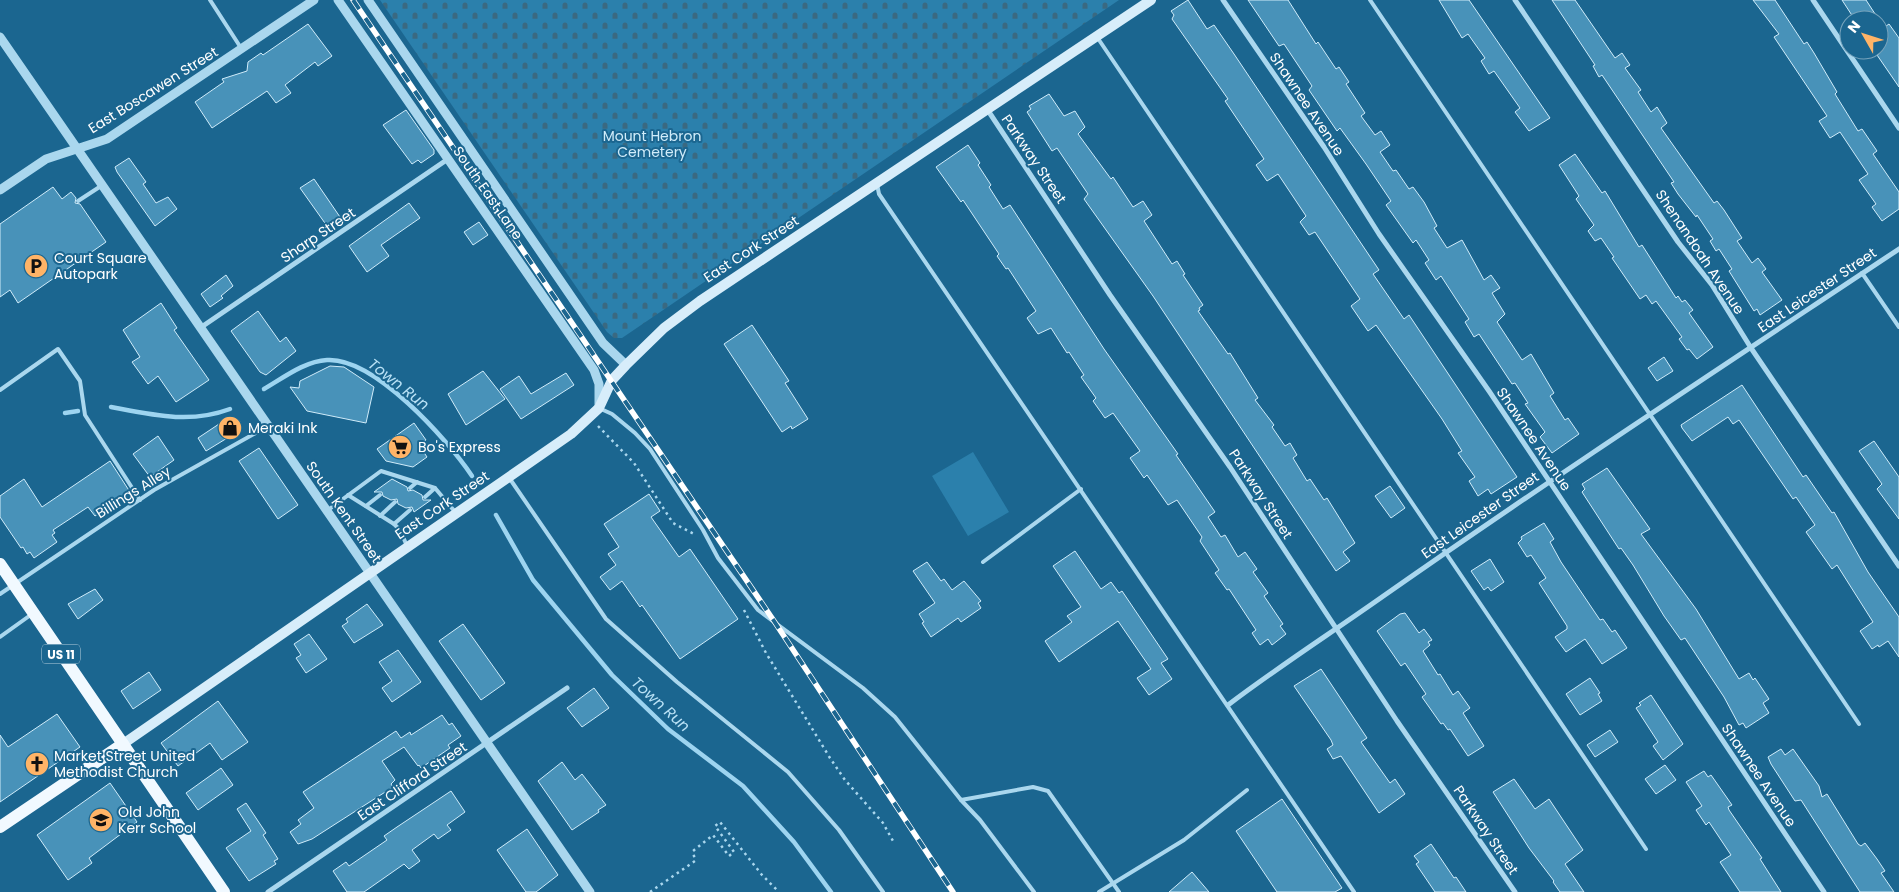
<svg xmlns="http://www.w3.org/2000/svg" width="1899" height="892" font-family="Poppins,sans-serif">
  <defs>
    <pattern id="cemetery-stones" width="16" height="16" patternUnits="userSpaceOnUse" patternTransform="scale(1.25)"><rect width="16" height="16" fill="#2b80ac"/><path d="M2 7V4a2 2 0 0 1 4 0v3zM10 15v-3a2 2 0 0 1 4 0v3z" fill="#3a6981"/></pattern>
  </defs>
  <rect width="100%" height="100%" fill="#1b6690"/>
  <polygon fill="url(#cemetery-stones)" points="380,0 1119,0 622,338 614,338 607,332"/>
  <polygon fill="#2b80ac" points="973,452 1009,512 968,536 932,476"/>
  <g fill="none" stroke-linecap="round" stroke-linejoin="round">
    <g stroke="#9dd4f0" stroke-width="4.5">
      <path d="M264,389C283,378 305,361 327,360C374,357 447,439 472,476"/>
      <path d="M111,407C153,415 190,424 230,409"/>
      <polyline points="65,413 78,411"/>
      <polyline points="496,515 533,580 612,675 668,729 743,786 794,842 831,892"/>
    </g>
  </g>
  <g fill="#4892b9" stroke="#d0ecfa">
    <polygon points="1188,0 1207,29 1214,25 1234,54 1379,270 1373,274 1404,319 1409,315 1517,477 1491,494 1488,489 1478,496 1469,481 1475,477 1458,453 1462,451 1442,419 1376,325 1368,331 1351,306 1360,299 1315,232 1309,235 1300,222 1306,216 1278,174 1267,181 1256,165 1264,159 1225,101 1228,99 1172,19 1174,15 1171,11"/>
    <polygon points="1248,0 1288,0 1316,44 1318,42 1336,69 1339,67 1349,82 1346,84 1365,113 1361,116 1375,135 1381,131 1390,145 1380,152 1393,171 1396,170 1409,189 1413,187 1424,202 1437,226 1434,228 1447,248 1462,240 1484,280 1491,275 1500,288 1492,293 1505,314 1497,322 1522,360 1531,354 1554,393 1550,396 1565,420 1568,418 1579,434 1552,453 1540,437 1545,432 1525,404 1528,403 1515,383 1512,384 1479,334 1474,337 1465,322 1469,319 1441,276 1436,280 1425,263 1429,260 1416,240 1413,243 1386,205 1391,201 1366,164 1340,128 1337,131 1309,90 1312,86 1284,44 1279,46"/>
    <polygon points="1439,0 1469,0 1550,118 1529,131 1515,112 1520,108 1494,71 1489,74 1481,61 1485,58 1475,44 1468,34 1462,38"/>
    <polygon points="1552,0 1575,0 1615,58 1622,53 1630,65 1625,68 1641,90 1638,92 1651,112 1657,107 1667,123 1661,128 1714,203 1717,201 1724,210 1742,238 1737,241 1752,263 1758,258 1766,269 1762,272 1782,300 1760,315 1757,309 1754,311 1729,271 1732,269 1719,249 1716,251 1710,241 1713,239 1697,215 1696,217 1678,194 1671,183 1674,182 1602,75 1599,77 1593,66 1595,65"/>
    <polygon points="1753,0 1775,0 1804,44 1807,42 1814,53 1837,92 1835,94 1858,131 1862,129 1877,151 1873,154 1899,192 1899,209 1882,221 1872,207 1876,204 1859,180 1868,174 1840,132 1830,138 1819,121 1827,116 1774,37 1779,34"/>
    <polygon points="1842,0 1866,0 1879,20 1855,20"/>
    <polygon points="308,24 332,56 318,66 315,62 285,85 291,93 276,103 267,91 212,128 195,102 221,84 224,82 222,79 247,71 248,62 261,53 263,55"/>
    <polygon points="1889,24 1899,38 1899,87 1877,55 1879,54 1879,31"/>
    <polygon points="1049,94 1064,116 1075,111 1085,127 1078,134 1111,179 1113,177 1133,207 1143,201 1152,215 1144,221 1172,264 1177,261 1185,274 1183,275 1203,305 1199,308 1200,310 1198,311 1228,354 1230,353 1258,398 1255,400 1274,425 1272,427 1285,446 1290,443 1297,455 1293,458 1307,481 1310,479 1324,500 1327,498 1355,543 1343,552 1350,561 1336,571 1153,296 1084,199 1088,194 1057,148 1052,151 1027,112 1031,109 1029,106"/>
    <polygon points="406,110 434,150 434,154 421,163 418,160 412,164 383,125"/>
    <polygon points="968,145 980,163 978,165 991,185 989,187 1003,209 1010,205 1104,349 1178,454 1176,455 1215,512 1208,517 1221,537 1225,535 1238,557 1245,552 1257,569 1253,572 1268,593 1264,596 1283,624 1280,626 1286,634 1272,645 1268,639 1260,645 1252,633 1256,630 1229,589 1227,590 1215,573 1219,570 1200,541 1202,537 1177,500 1168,505 1147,475 1144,478 1130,458 1140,451 1113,413 1105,418 1093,401 1096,398 1081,377 1084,375 1069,352 1067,353 1051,328 1038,334 1027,318 1036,311 1008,268 1006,269 997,256 999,254 963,200 961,202 936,167"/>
    <polygon points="1575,154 1602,193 1605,191 1639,247 1642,245 1676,298 1678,296 1682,302 1685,300 1693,310 1689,313 1713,347 1697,359 1689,349 1687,350 1679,339 1682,337 1656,301 1652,304 1646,295 1640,299 1612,258 1614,257 1601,238 1595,241 1588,231 1594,225 1576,199 1579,196 1559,165"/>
    <polygon points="129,158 146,182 143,184 156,203 168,197 177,209 155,226 117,172 115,167"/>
    <polygon points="314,179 340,217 327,226 300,188"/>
    <polygon points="53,187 62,199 71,192 76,198 75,203 80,204 106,242 18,303 10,290 0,297 0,224"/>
    <polygon points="409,203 420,218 381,245 389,256 367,272 349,246"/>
    <polygon points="479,222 488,235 473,245 464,232"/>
    <polygon points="226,275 233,286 221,296 223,298 210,307 201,294"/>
    <polygon points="161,303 177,328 174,330 209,380 176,402 158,376 148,384 132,362 140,357 123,330"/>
    <polygon points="258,311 280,342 286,337 296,351 266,375 260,372 231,331"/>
    <polygon points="752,325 789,381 785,383 808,419 792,429 791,426 782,432 724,344"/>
    <polygon points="1664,357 1673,371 1657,381 1648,368"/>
    <polygon points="330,366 344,367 374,387 366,423 307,411 290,387 299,388 300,381"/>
    <polygon points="483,371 505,399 466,425 448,394"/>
    <polygon points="566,373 574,385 521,419 500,389 519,376 531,394"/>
    <polygon points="1742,385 1803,477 1806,475 1832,513 1834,512 1868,572 1899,617 1899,657 1888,641 1879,647 1878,645 1872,649 1860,631 1873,622 1837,565 1832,569 1813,542 1806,532 1815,525 1796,497 1793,499 1739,420 1733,424 1728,417 1692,441 1682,428 1681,425"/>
    <polygon points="228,418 237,432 206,451 198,438"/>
    <polygon points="414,423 426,440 419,445 427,457 413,467 386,461 377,449"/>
    <polygon points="158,436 174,460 150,477 133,454"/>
    <polygon points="1874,441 1899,477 1899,519 1877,489 1882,484 1859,451"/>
    <polygon points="259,448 298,505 278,519 239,461"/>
    <polygon points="110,461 130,492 95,516 88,507 53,530 55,533 52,535 57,542 34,558 30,552 27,554 23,547 21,548 0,517 0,496 24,479 42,507"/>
    <polygon points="1607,468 1650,529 1641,534 1696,609 1739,679 1749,673 1753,680 1755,678 1769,699 1763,703 1769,713 1746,728 1743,723 1739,725 1724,697 1685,638 1681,640 1664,616 1633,565 1621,548 1619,549 1582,492 1585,489 1582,484"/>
    <polygon points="392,479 407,487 408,491 413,490 422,495 423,500 431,500 414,512 412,507 406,508 398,504 397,499 391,500 383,496 382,492 374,492"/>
    <polygon points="1390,486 1405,508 1391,518 1375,496"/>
    <polygon points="649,494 660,511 651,517 679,557 690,549 738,619 680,659 642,605 640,607 622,581 610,590 600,577 616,565 608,554 619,547 604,524"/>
    <polygon points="1544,523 1554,539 1550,542 1561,562 1600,620 1603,619 1612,632 1615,630 1627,648 1602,664 1585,639 1566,652 1555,637 1567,629 1567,626 1539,583 1546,578 1531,555 1527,557 1518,543 1522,539 1521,537"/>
    <polygon points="1075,551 1101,589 1111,582 1119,593 1122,591 1168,659 1161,663 1172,679 1149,695 1137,678 1151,669 1118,621 1059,662 1045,641 1072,622 1067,616 1081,607 1053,566"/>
    <polygon points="1490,559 1504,582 1491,591 1488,587 1484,590 1471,571"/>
    <polygon points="927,562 941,581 944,579 952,590 964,581 981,601 978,603 981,608 961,622 958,618 931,637 922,623 924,622 919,614 935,603 913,571"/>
    <polygon points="95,589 103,600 78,619 68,604"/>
    <polygon points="367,604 383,625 354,643 342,626 348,622 346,619"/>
    <polygon points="1405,613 1419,633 1424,629 1432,640 1428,642 1430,645 1423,651 1438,675 1440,674 1453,695 1458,691 1470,708 1463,713 1484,746 1468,756 1450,729 1448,730 1443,723 1441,724 1422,697 1426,694 1405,663 1401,666 1377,631 1400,614"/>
    <polygon points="463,624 505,683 481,700 439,641"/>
    <polygon points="309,634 327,659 306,673 296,658 301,655 294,644"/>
    <polygon points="398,650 421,682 392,702 382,688 392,681 379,662"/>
    <polygon points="1321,669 1367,738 1361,742 1390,783 1395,779 1405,794 1379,813 1341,756 1333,759 1327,749 1333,745 1331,740 1294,686"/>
    <polygon points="149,672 161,690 133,709 121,691"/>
    <polygon points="1590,678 1600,693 1598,694 1602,701 1580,715 1566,694"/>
    <polygon points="594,688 609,708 582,727 567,708"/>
    <polygon points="1651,695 1683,744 1663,760 1653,746 1658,742 1636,708 1641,705 1639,703"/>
    <polygon points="218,701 248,742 222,760 210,743 178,766 161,743"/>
    <polygon points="57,714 80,747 0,802 0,735 8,747"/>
    <polygon points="442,715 449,725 452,723 461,736 448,745 450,748 421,768 419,765 418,766 404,747 382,761 395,780 391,784 393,787 312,839 298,844 290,832 301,824 298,820 314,808 303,792 396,731 401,738 410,732 411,735"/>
    <polygon points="1610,730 1618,742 1595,757 1587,745"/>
    <polygon points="1781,749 1785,755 1793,749 1819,786 1822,797 1827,794 1858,844 1861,846 1865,843 1877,859 1885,871 1881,873 1894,892 1860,892 1801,800 1795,801 1771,764 1768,757"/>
    <polygon points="562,762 575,780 582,774 606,805 598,810 599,812 572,830 538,781"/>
    <polygon points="1665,765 1676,780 1656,794 1645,779"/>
    <polygon points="221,768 233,785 198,810 186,793"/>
    <polygon points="1704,771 1708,777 1711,775 1732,805 1728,807 1729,810 1762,858 1760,859 1781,892 1740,892 1720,862 1731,855 1709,822 1706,825 1696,810 1702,806 1686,782"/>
    <polygon points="1514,779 1535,809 1549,799 1583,850 1565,864 1584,892 1560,892 1553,882 1554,881 1529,848 1493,792"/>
    <polygon points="110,783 137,822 89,858 92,863 68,880 37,835"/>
    <polygon points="451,791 465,812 447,825 451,830 438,839 434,834 412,850 420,861 409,869 404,864 364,892 347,892 333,871 346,862 349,866 387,840 384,836 397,827"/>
    <polygon points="1282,799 1342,888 1335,892 1277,892 1236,831"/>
    <polygon points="246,803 266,833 263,835 278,859 274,861 276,864 249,881 226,848 251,831 237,809"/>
    <polygon points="527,829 558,875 536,892 526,892 497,850"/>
    <polygon points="1431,844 1454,878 1456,877 1466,892 1435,892 1416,864 1419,862 1414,856"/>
    <polygon points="1192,872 1209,892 1169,892"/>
  </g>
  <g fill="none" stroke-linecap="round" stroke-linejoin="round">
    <g stroke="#aad7ee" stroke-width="2.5" stroke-dasharray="2.5 4" stroke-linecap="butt">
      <polyline points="598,426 634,463 673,523 694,534"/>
      <polyline points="744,610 766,653 830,758 845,780 883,823 893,841"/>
      <polyline points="650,892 695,861 693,851 713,835 729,856 734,852 715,826 720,822 762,875 779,892"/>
    </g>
    <g stroke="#aad7ee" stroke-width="4">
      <polyline points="210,0 241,48"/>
      <polyline points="1370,0 1859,724"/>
      <path d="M1097,37C1279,308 1463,578 1646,849"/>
      <polyline points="877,184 879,194 1354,892"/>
      <polyline points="78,201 101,186"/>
      <polyline points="1862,273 1899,327"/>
      <polyline points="0,390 58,349 80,381 85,415 140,500"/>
      <polyline points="601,409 612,414 635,433 650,449 703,530 718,558 758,610 863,688 895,717 961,800 1033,787 1048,791 1119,892"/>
      <polyline points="510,479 606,619 677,682 788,772 839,830 883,892"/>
      <polyline points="410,488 417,482"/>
      <polyline points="348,495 394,524 400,530 407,546"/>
      <polyline points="425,497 435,488"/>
      <polyline points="366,506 380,495"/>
      <polyline points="328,510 381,471 435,488 456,513"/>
      <polyline points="380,516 395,502"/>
      <polyline points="394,524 410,510"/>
      <polyline points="983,562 1081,489"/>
      <polyline points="0,594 154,490 268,426"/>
      <polyline points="0,637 32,614"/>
      <polyline points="961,800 980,820 1034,892"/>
      <polyline points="1099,892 1184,840 1247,790"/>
    </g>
    <g stroke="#aad7ee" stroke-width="5">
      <polyline points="1223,0 1324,147 1379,234 1489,391 1824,892"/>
      <polyline points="1515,0 1678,242 1712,285 1751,348 1899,566"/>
      <polyline points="1813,0 1899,128"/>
      <polyline points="987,109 1110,295 1230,467 1397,721 1515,892"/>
      <polyline points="200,328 448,159"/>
      <path d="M1228,705C1278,667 1331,633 1382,597C1552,478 1726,364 1899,249"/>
      <polyline points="268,892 567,688"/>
    </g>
    <g stroke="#aad7ee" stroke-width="9">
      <polyline points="338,0 594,370 599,384 599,407"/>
      <polyline points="368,0 603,343 626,365"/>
      <polyline points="0,37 590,892"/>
      <polyline points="0,190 46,159 107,139 314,0"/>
    </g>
    <polyline stroke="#d7edfa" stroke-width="10" points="123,744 571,434 599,408 612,380 626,365 664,328 700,301 1151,0"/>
    <g stroke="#f1f9ff" stroke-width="12">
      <polyline points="0,564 224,892"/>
      <polyline points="0,827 123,744"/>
    </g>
    <g stroke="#fff" stroke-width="5.5">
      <polyline id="rail" points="353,0 774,621 953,892"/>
    </g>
    <use href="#rail" stroke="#1b6690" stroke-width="4" stroke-dasharray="11" stroke-linecap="butt"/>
  </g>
  <defs>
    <g id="parking-disc" transform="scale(1.25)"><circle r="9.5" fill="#ffb467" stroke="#1b6690"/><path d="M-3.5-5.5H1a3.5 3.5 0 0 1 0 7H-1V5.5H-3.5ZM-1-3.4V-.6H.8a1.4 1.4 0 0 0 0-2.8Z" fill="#111"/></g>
    <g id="shop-disc" transform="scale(1.25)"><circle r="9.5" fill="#ffb467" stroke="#1b6690"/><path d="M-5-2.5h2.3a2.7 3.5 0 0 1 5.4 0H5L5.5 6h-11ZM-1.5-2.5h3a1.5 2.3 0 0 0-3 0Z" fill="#111"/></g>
    <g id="supermarket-disc" transform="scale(1.25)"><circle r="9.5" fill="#ffb467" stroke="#1b6690"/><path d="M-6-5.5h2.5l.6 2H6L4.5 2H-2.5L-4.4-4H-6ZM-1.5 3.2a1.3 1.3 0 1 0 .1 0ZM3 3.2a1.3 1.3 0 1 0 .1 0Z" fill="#111"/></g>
    <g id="church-disc" transform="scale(1.25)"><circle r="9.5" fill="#ffb467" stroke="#1b6690"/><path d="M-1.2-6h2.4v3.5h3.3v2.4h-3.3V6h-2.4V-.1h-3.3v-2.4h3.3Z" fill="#111"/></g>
    <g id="university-disc" transform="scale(1.25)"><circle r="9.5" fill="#ffb467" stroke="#1b6690"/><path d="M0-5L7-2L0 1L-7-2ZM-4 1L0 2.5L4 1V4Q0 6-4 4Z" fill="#111"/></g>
  </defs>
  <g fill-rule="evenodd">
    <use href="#parking-disc" x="36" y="266"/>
    <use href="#shop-disc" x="230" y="428"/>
    <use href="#supermarket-disc" x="400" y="447"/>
    <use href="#church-disc" x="37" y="764"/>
    <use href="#university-disc" x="101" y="820"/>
  </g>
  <g text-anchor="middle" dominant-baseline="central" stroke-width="4" stroke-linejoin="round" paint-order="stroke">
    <rect fill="#1b6690" stroke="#bbd1de" stroke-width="1" x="42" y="644.5" width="38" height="19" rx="4"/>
    <g font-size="12" font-weight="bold" fill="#fff">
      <text x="61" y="654">US 11</text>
    </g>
    <g font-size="14" fill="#fff" stroke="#1b6690">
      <text transform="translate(153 90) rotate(-32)">East Boscawen Street</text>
      <text transform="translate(1307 104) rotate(56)">Shawnee Avenue</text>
      <text transform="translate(1034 159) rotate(56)">Parkway Street</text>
      <text transform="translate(488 193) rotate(55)">South East Lane</text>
      <text transform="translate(318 235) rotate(-34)">Sharp Street</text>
      <text transform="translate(751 249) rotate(-33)">East Cork Street</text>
      <text transform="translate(1700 252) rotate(56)">Shenandoah Avenue</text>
      <text transform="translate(1817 290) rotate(-34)">East Leicester Street</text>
      <text transform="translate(1534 439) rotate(56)">Shawnee Avenue</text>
      <text transform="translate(133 492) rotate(-32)">Billings Alley</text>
      <text transform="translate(1261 494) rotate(57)">Parkway Street</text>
      <text transform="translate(442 505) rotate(-34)">East Cork Street</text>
      <text transform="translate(344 512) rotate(55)">South Kent Street</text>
      <text transform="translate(1480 515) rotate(-35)">East Leicester Street</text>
      <text transform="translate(1759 775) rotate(56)">Shawnee Avenue</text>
      <text transform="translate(412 781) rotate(-34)">East Clifford Street</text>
      <text transform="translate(1486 830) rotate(56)">Parkway Street</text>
    </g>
    <g font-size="14" fill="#d0ecfa" stroke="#1b6690">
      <text x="652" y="136">Mount Hebron<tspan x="652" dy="16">Cemetery</tspan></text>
    </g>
    <g font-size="14" fill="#fff" stroke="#1b6690" text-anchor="start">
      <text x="54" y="258">Court Square<tspan x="54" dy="16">Autopark</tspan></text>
      <text x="248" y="428">Meraki Ink</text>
      <text x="418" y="447">Bo's Express</text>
      <text x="54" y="756">Market Street United<tspan x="54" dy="16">Methodist Church</tspan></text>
      <text x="118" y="812">Old John<tspan x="118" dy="16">Kerr School</tspan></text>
    </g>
    <g font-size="15" font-style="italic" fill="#bae2f6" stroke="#1b6690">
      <text transform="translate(399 384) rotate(38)">Town Run</text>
      <text transform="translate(661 704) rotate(42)">Town Run</text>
    </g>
  </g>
  <g transform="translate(1864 35) rotate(309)"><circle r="24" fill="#1b6690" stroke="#76a3bc"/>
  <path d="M0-4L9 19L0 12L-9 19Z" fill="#ffb467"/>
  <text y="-8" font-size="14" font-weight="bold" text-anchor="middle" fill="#ffffff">N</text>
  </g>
</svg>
